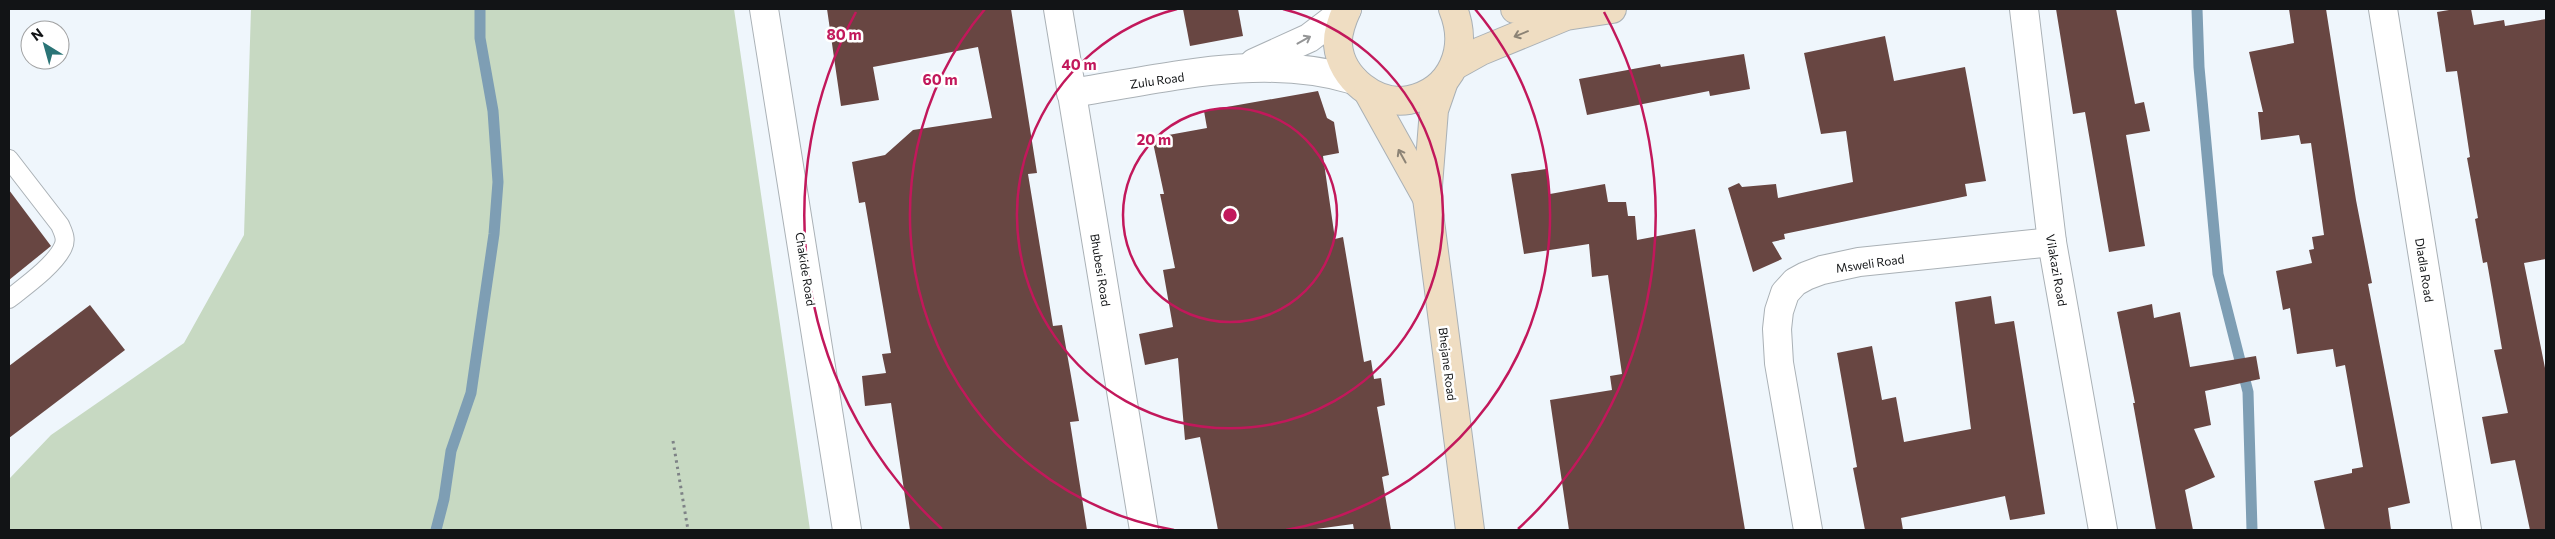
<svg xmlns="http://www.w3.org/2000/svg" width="2555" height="539" font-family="Commissioner,sans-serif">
  <rect width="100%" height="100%" fill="#eff6fc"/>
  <polygon fill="#c7d9c2" points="251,9 734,9 810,530 9,530 10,478 51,435 184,343 244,235"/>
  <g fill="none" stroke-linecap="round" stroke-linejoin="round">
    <g stroke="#7e9eb4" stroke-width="11">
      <polyline points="2197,9 2199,67 2218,274 2248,392 2252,530"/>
      <polyline points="436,530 444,499 451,451 471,393 494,234 498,182 493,111 480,38 480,9"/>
    </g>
  </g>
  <g fill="#684642">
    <polygon points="827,9 1011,9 1037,173 1028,174 1053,326 1062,325 1079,421 1070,422 1087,530 910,530 891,403 865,406 862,376 886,373 882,354 891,353 865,202 859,203 852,162 885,155 913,130 992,118 978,47 873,67 879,100 841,106"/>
    <polygon points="1183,9 1238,9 1243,36 1190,46"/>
    <polygon points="2056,9 2116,9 2135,104 2144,102 2150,131 2126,135 2145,246 2109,252 2085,112 2073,114"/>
    <polygon points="2289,9 2326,9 2356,200 2372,283 2368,284 2410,503 2388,508 2391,530 2325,530 2314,481 2352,473 2352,469 2363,467 2345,365 2336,367 2333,349 2297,354 2290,308 2283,310 2276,271 2312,263 2309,250 2314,249 2312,237 2324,235 2311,143 2301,144 2299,135 2261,140 2258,112 2263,112 2249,52 2294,43"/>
    <polygon points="2455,9 2471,9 2474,25 2504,20 2505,26 2546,19 2546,259 2524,263 2546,373 2546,530 2530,530 2515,460 2491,464 2482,417 2508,413 2494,350 2502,349 2487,262 2483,263 2475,219 2478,218 2467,158 2470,157 2457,71 2446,72 2437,12"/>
    <polygon points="1885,36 1894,81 1965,67 1986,181 1965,184 1967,196 1784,234 1785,239 1772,242 1782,259 1753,272 1728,188 1739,183 1742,187 1776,184 1778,198 1853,182 1846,131 1821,134 1804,53"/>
    <polygon points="1744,54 1750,89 1710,96 1709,91 1587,115 1579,79 1660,64 1661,67"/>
    <polygon points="1318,91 1327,118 1334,122 1339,153 1323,156 1335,239 1343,237 1364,362 1371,360 1374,379 1381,378 1385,405 1377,407 1389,475 1382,477 1391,530 1354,530 1353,524 1309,530 1218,530 1200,437 1185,440 1178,358 1145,365 1139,334 1173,327 1163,270 1175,268 1160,194 1164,194 1152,138 1207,128 1204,111"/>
    <polygon points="1546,169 1550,194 1605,184 1608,202 1626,202 1628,216 1635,216 1637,240 1695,229 1745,530 1569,530 1550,400 1612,390 1610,376 1622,374 1608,275 1592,277 1589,244 1524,254 1511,174"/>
    <polygon points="9,190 51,246 9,280"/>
    <polygon points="1991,296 1995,324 2014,321 2045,514 2010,520 2005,496 1901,518 1903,530 1865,530 1853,468 1857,467 1837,353 1872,346 1882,400 1896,397 1904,442 1971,429 1955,302"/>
    <polygon points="2152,304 2154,318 2180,312 2190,367 2256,356 2260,379 2205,391 2211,425 2194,429 2215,477 2185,490 2193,530 2156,530 2133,403 2135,403 2117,312"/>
    <polygon points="90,305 125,350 9,438 9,366"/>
  </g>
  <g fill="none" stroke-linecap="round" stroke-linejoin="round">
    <g stroke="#aab1b6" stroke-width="20">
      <path id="lane" d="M9,159L60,225C63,232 67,239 63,247C55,265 24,287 9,299"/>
    </g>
    <g stroke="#aab1b6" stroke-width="30">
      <g id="street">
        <polyline points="764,9 847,530"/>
        <polyline points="1058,9 1144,530"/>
        <polyline points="2024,9 2052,242 2103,530"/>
        <polyline points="2383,9 2467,530"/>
        <polyline points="1254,63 1309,38 1347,9"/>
        <path d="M1071,93C1164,79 1262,52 1354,80"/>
        <polyline points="1808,530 1779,363 1777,329 1779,311 1785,293 1795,282 1806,276 1822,270 1859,262 2052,242"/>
      </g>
    </g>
    <g stroke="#aab1b6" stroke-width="30">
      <g id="secondary">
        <path d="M1347,9C1342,20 1337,33 1338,45C1341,78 1376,106 1409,100C1453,91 1469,48 1453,9"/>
        <polyline points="1515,9 1565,16"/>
        <polyline points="1454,66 1481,51 1566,16 1612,9"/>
        <polyline points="1444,81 1434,110 1427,198 1470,530"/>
        <polyline points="1368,92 1427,198"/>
      </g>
    </g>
    <polyline stroke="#7e8286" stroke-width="3" stroke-dasharray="2.5 4" stroke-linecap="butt" points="673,441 688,530"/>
    <use href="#lane" stroke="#fff" stroke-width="18"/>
    <use href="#street" stroke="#fff" stroke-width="28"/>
    <use href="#secondary" stroke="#efddc2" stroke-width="28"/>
  </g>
  <defs><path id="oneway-shaft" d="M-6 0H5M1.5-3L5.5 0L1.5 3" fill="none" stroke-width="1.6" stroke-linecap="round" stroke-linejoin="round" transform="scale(1.25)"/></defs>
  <g stroke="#8c8375">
    <use href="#oneway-shaft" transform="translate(1521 34) rotate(158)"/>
    <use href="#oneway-shaft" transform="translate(1402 156) rotate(-119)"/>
  </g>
  <use stroke="#949596" href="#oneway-shaft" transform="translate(1304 40) rotate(-29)"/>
  <g fill="none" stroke="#c2185b" stroke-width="2.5">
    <circle cx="1230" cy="215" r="107"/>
    <path d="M1283 9A213 213 0 1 1 1177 9"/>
    <path d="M1174 530A320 320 0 0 1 985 9M1475 9A320 320 0 0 1 1286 530"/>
    <path d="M942 529A426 426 0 0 1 856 12M1604 12A426 426 0 0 1 1518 529"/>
  </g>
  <g text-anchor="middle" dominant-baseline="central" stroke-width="5" stroke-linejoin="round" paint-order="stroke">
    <g font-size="12" fill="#121416" stroke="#fff">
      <text transform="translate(1157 80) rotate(-8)">Zulu Road</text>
      <text transform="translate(1870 263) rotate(-8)">Msweli Road</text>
      <text transform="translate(806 269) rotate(81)">Chakide Road</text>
      <text transform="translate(1101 270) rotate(81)">Bhubesi Road</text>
      <text transform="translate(2057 270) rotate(80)">Vilakazi Road</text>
      <text transform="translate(2425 270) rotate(81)">Dladla Road</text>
      <text transform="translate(1448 364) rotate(83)">Bhejane Road</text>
    </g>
  </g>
  <circle cx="1230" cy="215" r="8" fill="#c2185b" stroke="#fff" stroke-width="2.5"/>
  <g font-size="15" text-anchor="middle" font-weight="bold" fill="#c2185b" stroke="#fff" stroke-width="5" stroke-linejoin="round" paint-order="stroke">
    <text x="844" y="40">80 m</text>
    <text x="1079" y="70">40 m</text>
    <text x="940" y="85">60 m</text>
    <text x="1154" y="145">20 m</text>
  </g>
  <rect width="2555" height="539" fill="none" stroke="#121416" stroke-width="20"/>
  <g transform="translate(45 45) rotate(323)"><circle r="24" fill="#ffffff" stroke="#a0a1a2"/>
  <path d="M0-4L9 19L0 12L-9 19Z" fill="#2a7476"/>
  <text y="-8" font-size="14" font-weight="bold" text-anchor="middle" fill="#121416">N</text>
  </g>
</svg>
